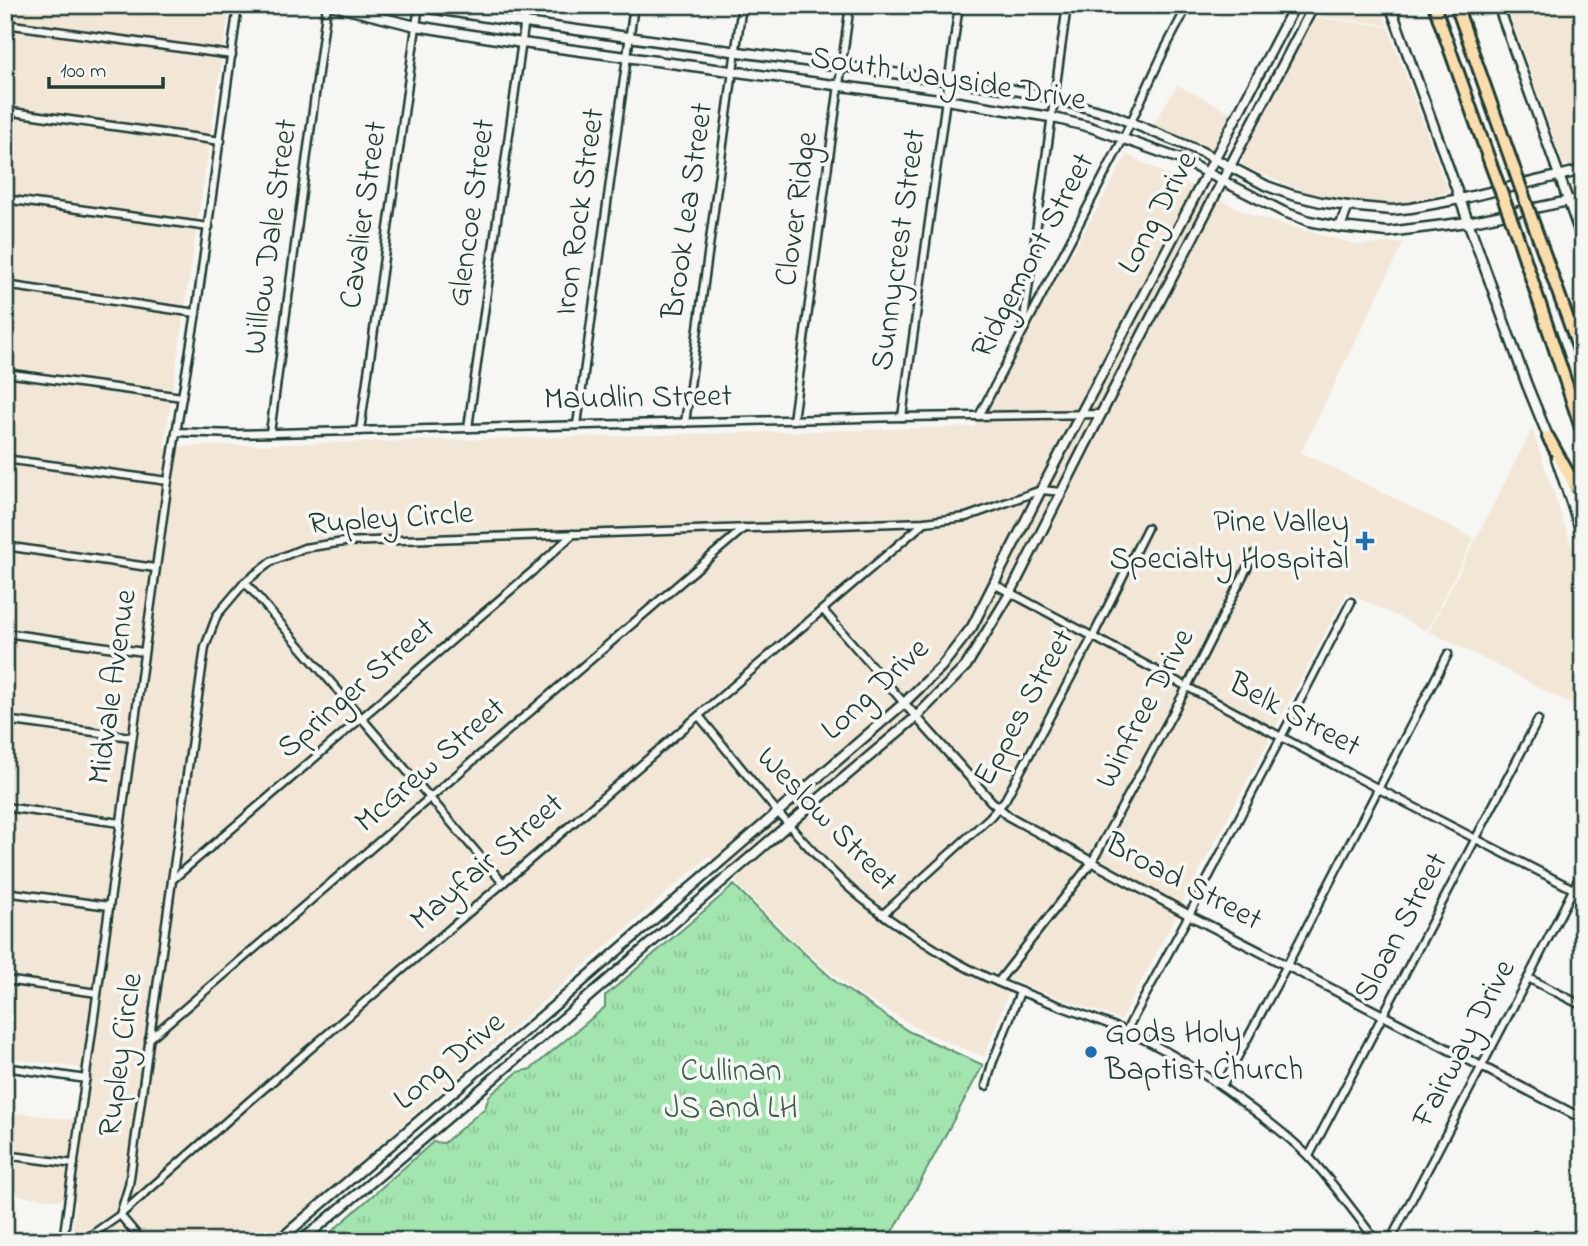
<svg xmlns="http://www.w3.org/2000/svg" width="1588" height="1246" font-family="'Indie Flower',sans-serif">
  <defs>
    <pattern id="park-tufts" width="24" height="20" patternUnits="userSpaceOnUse" patternTransform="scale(1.75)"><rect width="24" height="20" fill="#a2e5af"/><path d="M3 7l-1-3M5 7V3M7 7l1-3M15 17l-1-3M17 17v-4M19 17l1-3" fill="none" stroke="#8bc597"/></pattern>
  </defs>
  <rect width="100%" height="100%" fill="#f6f6f2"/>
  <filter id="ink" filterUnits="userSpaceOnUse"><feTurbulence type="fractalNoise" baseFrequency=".0143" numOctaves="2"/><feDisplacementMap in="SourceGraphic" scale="14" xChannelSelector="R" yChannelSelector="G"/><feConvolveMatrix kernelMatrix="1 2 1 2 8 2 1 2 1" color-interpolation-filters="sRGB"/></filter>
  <g filter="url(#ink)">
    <g fill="#f2e7d7">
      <polygon points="5,5 230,5 164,447 974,427 1127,155 1254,216 1358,245 1404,242 1301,452 1474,538 1427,631 1347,592 1121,1020 1013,981 984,1057 926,1033 855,992 798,945 709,856 270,1241 71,1241 76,1202 5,1194 5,1111 74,1120 82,1068 5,1058"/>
      <polygon points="1321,5 1381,5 1387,25 1315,16"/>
      <polygon points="1506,5 1583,5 1583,167 1573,169 1567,167 1563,163"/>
      <polygon points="1314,17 1388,27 1448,191 1431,198 1403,203 1357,203 1312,195 1243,166 1241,158 1282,75"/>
      <polygon points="1177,85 1234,114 1212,153 1153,125"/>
      <polygon points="1532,429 1583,580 1583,710 1429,631"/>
    </g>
    <polygon fill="url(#park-tufts)" stroke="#609172" stroke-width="2" points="734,885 783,934 837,983 908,1031 983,1065 896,1227 882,1241 321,1241 433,1142 444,1143 485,1108 489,1096 518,1072 531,1069 605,1007 605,996"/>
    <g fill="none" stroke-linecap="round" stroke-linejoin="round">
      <g stroke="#1f3d34" stroke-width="11">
        <g id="minor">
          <polyline points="5,24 232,55"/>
          <polyline points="5,45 11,5"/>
          <polyline points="5,111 221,141"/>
          <polyline points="5,199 209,227"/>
          <polyline points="5,285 196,313"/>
          <polyline points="1023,326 1067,5"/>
          <polyline points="5,373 182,397"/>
          <polyline points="979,416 1123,139 1165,49 1188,5"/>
          <polyline points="902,417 959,5"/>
          <polyline points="793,420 850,5"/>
          <polyline points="685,423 742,5"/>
          <polyline points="577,425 634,5"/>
          <polyline points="468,428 527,5"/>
          <polyline points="360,431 419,5"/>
          <polyline points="176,432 237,434 902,417 1101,414"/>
          <polyline points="270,433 327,5"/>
          <polyline points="5,459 168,481"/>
          <polyline points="5,546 155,568"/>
          <polyline points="245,582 503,883"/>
          <polyline points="994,584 1377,788 1573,889"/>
          <polyline points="823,610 904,703"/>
          <polyline points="5,633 144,652"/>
          <path d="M699,716C745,772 789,830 841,880C871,909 908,932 943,954C999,989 1063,1005 1123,1030C1167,1048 1208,1076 1245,1104C1267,1120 1291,1138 1310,1158C1334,1184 1355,1213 1376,1241"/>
          <polyline points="5,720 131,737"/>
          <polyline points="5,807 120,823"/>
          <polyline points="172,880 533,571 573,534"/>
          <polyline points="5,892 109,906"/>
          <polyline points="882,915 990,817 1005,800 1093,636 1147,528"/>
          <polyline points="1528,978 1583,1006"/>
          <polyline points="5,980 97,993"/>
          <polyline points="998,982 1092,862 1187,687 1254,554"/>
          <polyline points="1126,1031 1189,915 1351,602"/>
          <polyline points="149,1039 744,528"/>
          <polyline points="5,1067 86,1079"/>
          <polyline points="986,1086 992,1064 1020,992"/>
          <polyline points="1222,1086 1287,965 1448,654"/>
          <polyline points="5,1155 74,1164"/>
          <polyline points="1309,1156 1538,720"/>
          <polyline points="63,1241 168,481 196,313 238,5"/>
          <polyline points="83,1241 120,1215 253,1098 503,883 925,522"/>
          <polyline points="142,1241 120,1215 129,1185 205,647 217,615 245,582 272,561 304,548 344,542 925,522 966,517 1041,490 1062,492"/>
          <polyline points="1390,1241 1528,978 1583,870"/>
          <polyline points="1532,1241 1535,1235 1547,1241"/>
        </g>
      </g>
      <g stroke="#1f3d34" stroke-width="12">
        <polyline id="tertiary" points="904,703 991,801 1008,816 1189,915 1583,1119"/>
      </g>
      <g stroke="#1f3d34" stroke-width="13">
        <g id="secondary">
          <polyline points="330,5 416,26 522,43 946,100 1050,117 1090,127 1180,159 1284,212 1309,221 1340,227 1388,232 1468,222 1583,198"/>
          <polyline points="410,5 525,23 1003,88 1036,94 1110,114 1202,152 1267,186 1292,195 1321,202 1348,206 1392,210 1411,208 1460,199 1583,170"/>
          <polyline points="1390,5 1527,385 1549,439"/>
          <polyline points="1498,5 1583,242"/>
          <polyline points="1340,227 1348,206"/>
          <polyline points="1556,458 1583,538"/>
          <polyline points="278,1241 562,999 904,703 941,667 972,627 1041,490 1295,5"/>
          <polyline points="301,1241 422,1140 789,824 916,717 966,666 1011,592 1101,414 1314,5"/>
        </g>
      </g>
      <g stroke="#1f3d34" stroke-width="16">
        <g id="motorway">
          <polyline points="1434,5 1491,165"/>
          <polyline points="1456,5 1511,160"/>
          <polyline points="1535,228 1583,361"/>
          <polyline points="1516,232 1583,434"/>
          <polyline points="1548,437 1583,500"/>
        </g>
      </g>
      <use href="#minor" stroke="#f6f6f2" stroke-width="6"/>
      <use href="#tertiary" stroke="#f6f6f2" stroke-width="7"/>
      <use href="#secondary" stroke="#f6f6f2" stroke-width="8"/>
      <use href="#motorway" stroke="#fbddab" stroke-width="10"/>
      <g stroke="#1f3d34" stroke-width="16" stroke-linecap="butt">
        <g id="motorway-bridge">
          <polyline points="1511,160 1535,228"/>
          <polyline points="1491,165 1516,232"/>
        </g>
      </g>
      <use href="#motorway-bridge" stroke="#fbddab" stroke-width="10"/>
    </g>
  </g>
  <g fill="#1f6fb2" stroke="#f6f6f2" stroke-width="2.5">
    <path d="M1361.5 530.5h7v7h7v7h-7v7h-7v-7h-7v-7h7z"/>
    <circle cx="1091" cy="1052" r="7"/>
  </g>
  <g text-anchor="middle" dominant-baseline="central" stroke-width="7" stroke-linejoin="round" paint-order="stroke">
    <g font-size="32" fill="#1f3d34" stroke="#f6f6f2">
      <text transform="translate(948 80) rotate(9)">South Wayside Drive</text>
      <text transform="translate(798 209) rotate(-82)">Clover Ridge</text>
      <text transform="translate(689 211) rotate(-82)">Brook Lea Street</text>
      <text transform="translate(581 212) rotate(-82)">Iron Rock Street</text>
      <text transform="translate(473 213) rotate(-82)">Glencoe Street</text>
      <text transform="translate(1159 213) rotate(-62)">Long Drive</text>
      <text transform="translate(365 215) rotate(-82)">Cavalier Street</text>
      <text transform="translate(272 237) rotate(-82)">Willow Dale Street</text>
      <text transform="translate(900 250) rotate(-82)">Sunnycrest Street</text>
      <text transform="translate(1034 256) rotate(-62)">Ridgemont Street</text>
      <text transform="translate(638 399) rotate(-1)">Maudlin Street</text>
      <text transform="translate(391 520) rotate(-4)">Rupley Circle</text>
      <text transform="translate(114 687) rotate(-82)">Midvale Avenue</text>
      <text transform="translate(357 689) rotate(-41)">Springer Street</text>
      <text transform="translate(876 690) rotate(-43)">Long Drive</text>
      <text transform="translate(1025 708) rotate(-61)">Eppes Street</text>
      <text transform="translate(1146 709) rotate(-62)">Winfree Drive</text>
      <text transform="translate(1294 716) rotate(28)">Belk Street</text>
      <text transform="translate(431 766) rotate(-41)">McGrew Street</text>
      <text transform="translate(826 820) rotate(46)">Weslow Street</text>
      <text transform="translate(488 863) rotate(-41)">Mayfair Street</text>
      <text transform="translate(1183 883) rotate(28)">Broad Street</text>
      <text transform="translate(1402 928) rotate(-62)">Sloan Street</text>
      <text transform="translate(1465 1044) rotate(-62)">Fairway Drive</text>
      <text transform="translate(122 1055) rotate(-82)">Rupley Circle</text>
      <text transform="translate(450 1062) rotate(-40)">Long Drive</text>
    </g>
    <g font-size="32" fill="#1f3d34" stroke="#f6f6f2" text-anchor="end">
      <text x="1349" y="523">Pine Valley<tspan x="1349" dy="37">Specialty Hospital</tspan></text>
      <text x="1105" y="1034" text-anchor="start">Gods Holy<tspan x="1105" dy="37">Baptist Church</tspan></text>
    </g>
    <g font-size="32" fill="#395f4d" stroke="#f6f6f2">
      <text x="731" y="1072">Cullinan<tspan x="731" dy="37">JS and LH</tspan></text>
    </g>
  </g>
  <rect width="1588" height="1246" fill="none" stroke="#f6f6f2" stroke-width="28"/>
  <rect x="14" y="14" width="1560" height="1218" fill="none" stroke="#1f3d34" stroke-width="2.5" filter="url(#ink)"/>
  <path d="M49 77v10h114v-10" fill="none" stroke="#1f3d34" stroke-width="3.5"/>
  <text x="60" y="77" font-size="21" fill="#1f3d34" stroke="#f6f6f2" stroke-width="5" paint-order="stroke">100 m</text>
</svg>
